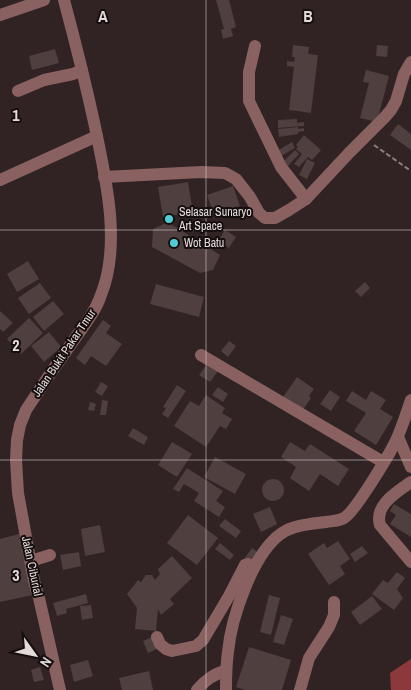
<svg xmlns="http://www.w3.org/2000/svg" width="411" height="690" font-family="'Archivo Narrow',sans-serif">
  <rect width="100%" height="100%" fill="#312323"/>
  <polygon fill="#8d383a" points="411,659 411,690 391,690 390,673"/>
  <g fill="#4f3f3f">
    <polygon points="216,0 229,0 236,27 231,29 233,36 223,39 221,30 224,29"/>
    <polygon points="293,45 309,47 308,54 318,55 311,113 289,110 294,67 287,66 287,61 294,62 295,57 292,57"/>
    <polygon points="377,45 388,46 387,57 376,56"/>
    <polygon points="55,49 59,63 32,70 29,56"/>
    <polygon points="366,70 389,76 377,122 360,118 369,83 363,82"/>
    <polygon points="297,119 297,123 304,122 304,126 278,128 278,120"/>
    <polygon points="398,124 411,134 411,150 390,135"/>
    <polygon points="298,127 298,129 304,128 304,131 298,132 298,134 279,137 278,129"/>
    <polygon points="304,135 321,150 312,160 308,157 299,167 294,164 302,154 296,149 298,147 296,145"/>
    <polygon points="292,142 295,148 281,156 277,151"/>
    <polygon points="295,150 299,154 288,166 283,162"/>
    <polygon points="307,159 315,163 307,179 299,175"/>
    <polygon points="188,182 193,212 163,217 158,187"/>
    <polygon points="233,186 240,206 214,215 207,195"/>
    <polygon points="168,222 220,255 213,270 200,273 152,247 153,229"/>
    <polygon points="225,230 236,237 229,248 218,241"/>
    <polygon points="28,261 39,279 17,292 7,274"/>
    <polygon points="365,282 370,288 361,297 355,291"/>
    <polygon points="40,283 51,298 29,314 18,298"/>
    <polygon points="156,284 204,297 199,317 150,304"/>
    <polygon points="53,301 64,314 44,331 33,317"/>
    <polygon points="0,311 13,323 3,332 0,329"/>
    <polygon points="29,318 43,333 21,354 7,339"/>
    <polygon points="103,320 111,326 106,333 122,344 106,366 91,356 85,365 76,358"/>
    <polygon points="49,332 61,347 44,362 31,346"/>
    <polygon points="229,341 236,346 228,357 221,351"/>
    <polygon points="207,364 218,371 210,382 199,375"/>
    <polygon points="297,377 314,389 309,396 311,398 302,411 283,397"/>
    <polygon points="101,382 108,386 102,396 95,392"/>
    <polygon points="177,385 186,391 168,418 162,414 166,408 163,407"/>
    <polygon points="218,387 228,394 223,402 212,395"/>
    <polygon points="330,390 340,397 331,411 320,404"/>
    <polygon points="352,391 366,400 371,391 386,400 380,409 393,417 376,445 354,431 366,413 346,401"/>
    <polygon points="206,395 225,408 222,413 232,419 226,429 220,426 206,447 174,426 190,401 199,406"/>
    <polygon points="102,400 108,401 106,415 100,415"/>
    <polygon points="90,402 96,404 94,411 88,410"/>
    <polygon points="133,428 148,437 144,445 128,436"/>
    <polygon points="172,442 192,454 177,477 158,465"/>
    <polygon points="290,442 305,451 310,444 349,469 338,486 320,474 309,491 290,478 296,467 281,457"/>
    <polygon points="215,457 246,474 235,494 204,477"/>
    <polygon points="187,468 223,491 216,501 225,507 219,517 194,501 199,493 184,484 179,492 173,489"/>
    <circle cx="273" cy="490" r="11"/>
    <polygon points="394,504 411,514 411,537 390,524 396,515 390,511"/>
    <polygon points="270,507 277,524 261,532 253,514"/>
    <polygon points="188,515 218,538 197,565 167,543"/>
    <polygon points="225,519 241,531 236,538 219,526"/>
    <polygon points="100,525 105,552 85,556 81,529"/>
    <polygon points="19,534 33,595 0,602 0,539"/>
    <polygon points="338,541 350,559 340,566 345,574 329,585 308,554 324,543 327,548"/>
    <polygon points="220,543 234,555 230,560 215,549"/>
    <polygon points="362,546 368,553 355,562 350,554"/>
    <polygon points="252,548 258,552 250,562 244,559"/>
    <polygon points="79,552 81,566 63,570 60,555"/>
    <polygon points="172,556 192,578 170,599 174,604 161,615 158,609 156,631 135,629 137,608 127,594 138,580 141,582 146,575 152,575 155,580 160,574 158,569"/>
    <polygon points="397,572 405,578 397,589 403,598 394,610 372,594 383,580 388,583"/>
    <polygon points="86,594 88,603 66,609 67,613 57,616 53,603"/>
    <polygon points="269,595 280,598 271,635 260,632"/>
    <polygon points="372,596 382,609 360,625 351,612"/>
    <polygon points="91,605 93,618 82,620 80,606"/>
    <polygon points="281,615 293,619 284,645 273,642"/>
    <polygon points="152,637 157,649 148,653 143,641"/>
    <polygon points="249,647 291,660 282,690 245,690 236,687"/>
    <polygon points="88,660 93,676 74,682 70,665"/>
    <polygon points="40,667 44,680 34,682 31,670"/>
    <polygon points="149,671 153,690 122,690 119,678"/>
  </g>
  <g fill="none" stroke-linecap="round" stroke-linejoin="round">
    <polyline stroke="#887c7c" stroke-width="2" stroke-dasharray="5 2.5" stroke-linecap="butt" points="374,145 411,171"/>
    <g stroke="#896160" stroke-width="12">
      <polyline points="0,15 44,0"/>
      <polyline points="255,46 249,72 249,101 281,167 306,199"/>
      <polyline points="18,91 44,80 73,74 82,70"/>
      <polyline points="104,177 201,172 225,173 236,179 250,197 259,213 265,218 275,218 289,210 306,199 349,153 384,118 391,110 396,101 404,74 411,62"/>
      <polyline points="0,180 97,136"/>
      <polyline points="201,355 383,462"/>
      <polyline points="398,437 411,467"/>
      <path d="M411,482C397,492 374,505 380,525L411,562"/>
      <polyline points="31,561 50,555"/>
      <polyline points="157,637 160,644 166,649 172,651 196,646 203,640 229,596 245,565 248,564 254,567"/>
      <path d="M60,690L39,598L34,581L18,493L16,460L17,440L20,425L26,410C41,387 56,365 71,344C82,328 95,313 101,295C122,243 105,175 94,122C85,81 75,41 64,0"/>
      <path d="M197,690C204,681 215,673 226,671"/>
      <path d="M226,690C226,677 226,665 228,652C231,619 253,552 282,533C294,525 311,524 326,522C332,521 339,521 344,518C355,512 393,449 398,436C403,424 407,412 411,400"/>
      <polyline points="300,690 309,658 329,627 334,615 334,602"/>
    </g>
  </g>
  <path fill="none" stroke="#e4dada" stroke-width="1" stroke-opacity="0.55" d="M206,0V690M0,230H411M0,460H411"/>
  <g fill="#51ccd4" stroke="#150e0e" stroke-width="2">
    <circle cx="169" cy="219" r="5"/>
    <circle cx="174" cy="243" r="5"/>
  </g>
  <g text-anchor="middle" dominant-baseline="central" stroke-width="4" stroke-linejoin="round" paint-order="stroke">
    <g font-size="12" fill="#e4dada" stroke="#150e0e" text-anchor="start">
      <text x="179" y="212">Selasar Sunaryo<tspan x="179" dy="14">Art Space</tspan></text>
      <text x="184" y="243">Wot Batu</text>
    </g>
    <g font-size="12" fill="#e4dada" stroke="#150e0e">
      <text transform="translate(64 353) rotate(-56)">Jalan Bukit Pakar Tmur</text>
      <text transform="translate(32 566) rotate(78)">Jalan Ciburial</text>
    </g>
  </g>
  <g font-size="16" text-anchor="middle" font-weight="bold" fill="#e4dada" stroke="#150e0e" stroke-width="4" stroke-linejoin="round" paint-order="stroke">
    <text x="103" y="22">A</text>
    <text x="308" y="22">B</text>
    <text x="16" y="121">1</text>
    <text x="16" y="351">2</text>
    <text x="16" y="581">3</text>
  </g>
  <g transform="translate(35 655) rotate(123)" stroke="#150e0e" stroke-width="4" paint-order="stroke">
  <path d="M0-4L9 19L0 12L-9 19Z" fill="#e4dada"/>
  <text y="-8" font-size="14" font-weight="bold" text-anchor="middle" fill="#e4dada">N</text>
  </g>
</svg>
